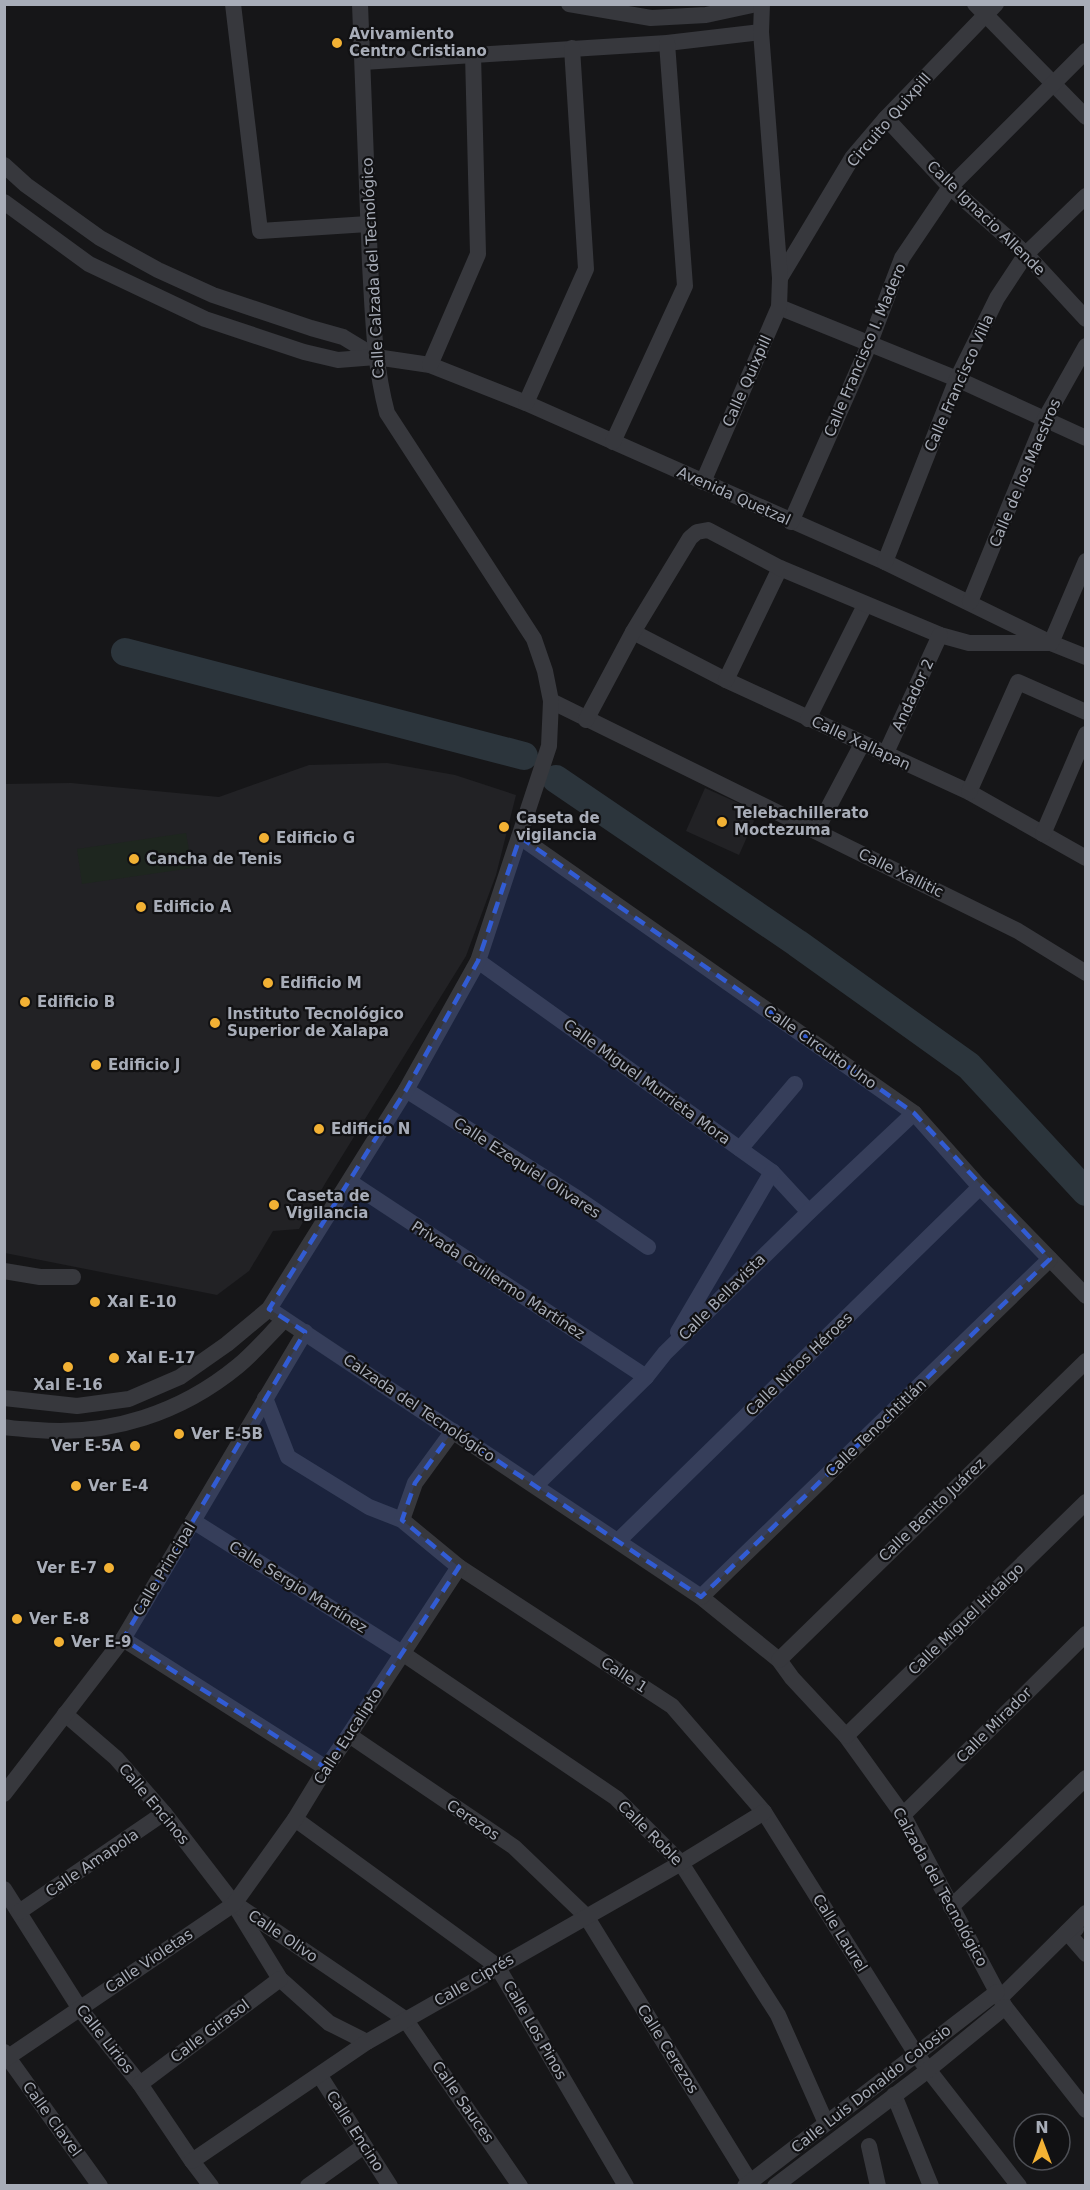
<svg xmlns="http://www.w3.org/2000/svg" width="1090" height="2190" font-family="'DejaVu Sans',sans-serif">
  <rect width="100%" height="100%" fill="#161618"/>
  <g fill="#222225">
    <polygon points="387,763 455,775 516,795 496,875 466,956 326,1182 299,1229 273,1231 249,1271 217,1295 5,1253 4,784 71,783 219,797 309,765"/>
    <polygon points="705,788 758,812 739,855 686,831"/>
  </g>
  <polygon fill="#1e261f" points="186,833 192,868 82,884 77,849"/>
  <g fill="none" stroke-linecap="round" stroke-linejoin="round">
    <g stroke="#2c353c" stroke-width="28">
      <polyline points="125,652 524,756"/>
      <polyline points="556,779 797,943 969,1066 1086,1192"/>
    </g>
    <g stroke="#37383d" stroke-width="16">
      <polyline points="233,4 260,231 368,224"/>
      <polyline points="569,4 651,18 706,15 757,4"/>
      <polyline points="975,4 1086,117"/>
      <polyline points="363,62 667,43 761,32"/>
      <polyline points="886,118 950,187 1026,254 1086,319"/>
      <polyline points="4,165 26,185 100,238 158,270 213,295 311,328 343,337 376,357"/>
      <polyline points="4,202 89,264 205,319 304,352 338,360 376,357 430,365 526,403 885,562 1051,643 1086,657"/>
      <polyline points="780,278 852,158 886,118 996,4"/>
      <polyline points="779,307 957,379 1086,438"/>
      <polyline points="430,365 478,254 473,54"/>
      <polyline points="526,403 586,269 572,48"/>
      <polyline points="613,442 685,286 667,43"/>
      <polyline points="703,482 779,307 780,278 761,32 762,4"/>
      <polyline points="791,522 869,345 902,258 950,187 1086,51"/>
      <polyline points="885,562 957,379 997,298 1026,254 1086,196"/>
      <polyline points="970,602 1045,419 1086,346"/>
      <polyline points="633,632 726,680 969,792 1086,858"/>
      <polyline points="726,680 780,568"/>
      <polyline points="551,701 1018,931 1086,973"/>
      <polyline points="808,719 865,605"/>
      <polyline points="586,720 633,632 690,538 697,532 708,530 780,568 940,635 969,643 1051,643 1086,561"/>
      <polyline points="885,755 940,635"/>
      <polyline points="969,792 1018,682 1086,712"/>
      <polyline points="816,831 862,744"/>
      <polyline points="1043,834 1086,734"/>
      <polyline points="520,837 914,1113 980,1187 1086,1296"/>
      <polyline points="478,961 772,1172 809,1212"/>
      <polyline points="406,1090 577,1198 648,1247"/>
      <polyline points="740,1149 795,1084"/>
      <polyline points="350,1182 646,1377"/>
      <polyline points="4,1271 40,1277 73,1277"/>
      <polyline points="269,1309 701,1597 779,1660 792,1678 846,1736 903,1815 1005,2007 1086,2110"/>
      <polyline points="678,1332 772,1172"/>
      <path d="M4,1398L77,1406L129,1399L180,1377L227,1344L269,1309L406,1090L478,961L549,746L551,701L545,671L534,639L387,413C374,364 373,315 370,264C366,178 364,91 360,4"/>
      <polyline points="265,1398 288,1457 369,1507 402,1520 459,1567 672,1706 764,1812 916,2054 1019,2186"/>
      <path d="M4,1427C15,1429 26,1429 37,1430C110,1436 181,1413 238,1366C255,1352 269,1335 284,1320"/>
      <polyline points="535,1486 646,1377 665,1353 809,1212 914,1113"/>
      <polyline points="402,1520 415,1483 453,1431"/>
      <polyline points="193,1521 402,1653 616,1798 681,1863 778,2015 826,2123"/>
      <polyline points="619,1540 980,1187"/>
      <polyline points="701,1597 1050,1259"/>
      <polyline points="123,1639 326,1768"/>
      <polyline points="779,1660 1086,1361"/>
      <polyline points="65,1714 116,1758 164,1813 234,1904 280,1979 329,2023 367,2042"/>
      <polyline points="349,1735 514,1847 586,1916 750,2182"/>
      <polyline points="846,1736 1086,1502"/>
      <polyline points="4,1794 123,1639 305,1332"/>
      <polyline points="903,1815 1086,1634"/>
      <polyline points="295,1819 497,1966 626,2186"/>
      <polyline points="4,1889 80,2009 140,2084 192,2161 211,2186"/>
      <polyline points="240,1907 405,2019 520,2186"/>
      <polyline points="951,1907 1086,1778"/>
      <polyline points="19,1912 164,1813"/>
      <polyline points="1076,1929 1067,1932 1086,1954"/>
      <polyline points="1000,1998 1086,1913"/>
      <polyline points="4,2052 100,2186"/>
      <polyline points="4,2060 234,1904 295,1819 326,1768 349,1735 459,1567"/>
      <polyline points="320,2076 390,2186"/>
      <polyline points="140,2084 280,1979"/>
      <polyline points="894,2095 931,2186"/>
      <polyline points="869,2146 878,2186"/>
      <polyline points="192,2161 367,2042 681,1863 764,1812"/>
      <polyline points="308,2186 364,2146"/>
      <polyline points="745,2186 997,1992"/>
      <polyline points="775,2186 928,2070 1005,2007"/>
    </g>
  </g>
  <path fill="#325cd3" fill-opacity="0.2" stroke="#325cd3" stroke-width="4.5" stroke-dasharray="12 8" stroke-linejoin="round" d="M520,837L914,1113L1050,1259L701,1597L453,1431L415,1483L402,1520L459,1567L326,1768L123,1639L305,1332L269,1309L406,1090L478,961Z"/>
  <g fill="#f2b134" stroke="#111113" stroke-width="2">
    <circle cx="337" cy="43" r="6"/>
    <circle cx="722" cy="822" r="6"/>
    <circle cx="504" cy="827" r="6"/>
    <circle cx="264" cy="838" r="6"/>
    <circle cx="134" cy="859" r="6"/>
    <circle cx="141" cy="907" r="6"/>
    <circle cx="268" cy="983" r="6"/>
    <circle cx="25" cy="1002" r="6"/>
    <circle cx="215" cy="1023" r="6"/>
    <circle cx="96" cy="1065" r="6"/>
    <circle cx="319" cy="1129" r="6"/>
    <circle cx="274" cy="1205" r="6"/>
    <circle cx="95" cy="1302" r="6"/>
    <circle cx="114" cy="1358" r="6"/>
    <circle cx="68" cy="1367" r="6"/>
    <circle cx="179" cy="1434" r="6"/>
    <circle cx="135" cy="1446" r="6"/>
    <circle cx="76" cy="1486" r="6"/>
    <circle cx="109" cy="1568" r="6"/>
    <circle cx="17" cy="1619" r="6"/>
    <circle cx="59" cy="1642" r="6"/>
  </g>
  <g text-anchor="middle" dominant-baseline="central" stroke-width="4.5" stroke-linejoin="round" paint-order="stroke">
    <g font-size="15" font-weight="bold" fill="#a8adb8" stroke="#111113" text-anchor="start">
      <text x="349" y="34">Avivamiento<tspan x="349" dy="17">Centro Cristiano</tspan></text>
      <text x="734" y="813">Telebachillerato<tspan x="734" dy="17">Moctezuma</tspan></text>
      <text x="516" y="818">Caseta de<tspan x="516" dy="17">vigilancia</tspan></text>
      <text x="276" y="838">Edificio G</text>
      <text x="146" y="859">Cancha de Tenis</text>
      <text x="153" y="907">Edificio A</text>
      <text x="280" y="983">Edificio M</text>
      <text x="37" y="1002">Edificio B</text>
      <text x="227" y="1014">Instituto Tecnológico<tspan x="227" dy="17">Superior de Xalapa</tspan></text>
      <text x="108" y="1065">Edificio J</text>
      <text x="331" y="1129">Edificio N</text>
      <text x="286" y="1196">Caseta de<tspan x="286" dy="17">Vigilancia</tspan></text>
      <text x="107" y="1302">Xal E-10</text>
      <text x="126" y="1358">Xal E-17</text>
      <text x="68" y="1385" text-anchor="middle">Xal E-16</text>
      <text x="191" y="1434">Ver E-5B</text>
      <text x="123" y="1446" text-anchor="end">Ver E-5A</text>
      <text x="88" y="1486">Ver E-4</text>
      <text x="97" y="1568" text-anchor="end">Ver E-7</text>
      <text x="29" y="1619">Ver E-8</text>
      <text x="71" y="1642">Ver E-9</text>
    </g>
    <g font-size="15" fill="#a8adb8" stroke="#111113">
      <text transform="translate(889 120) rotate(-49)">Circuito Quixpill</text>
      <text transform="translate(986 218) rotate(44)">Calle Ignacio Allende</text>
      <text transform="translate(373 268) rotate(-93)">Calle Calzada del Tecnológico</text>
      <text transform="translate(865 350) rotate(-67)">Calle Francisco I. Madero</text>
      <text transform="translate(747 381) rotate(-66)">Calle Quixpill</text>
      <text transform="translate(959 383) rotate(-66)">Calle Francisco Villa</text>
      <text transform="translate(1025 473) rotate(-67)">Calle de los Maestros</text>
      <text transform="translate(734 496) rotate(24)">Avenida Quetzal</text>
      <text transform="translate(913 695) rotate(-65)">Andador 2</text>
      <text transform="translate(861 743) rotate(25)">Calle Xallapan</text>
      <text transform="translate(901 873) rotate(26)">Calle Xallitic</text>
      <text transform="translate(820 1047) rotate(35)">Calle Circuito Uno</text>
      <text transform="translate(647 1082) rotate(36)">Calle Miguel Murrieta Mora</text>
      <text transform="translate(527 1168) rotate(33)">Calle Ezequiel Olivares</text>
      <text transform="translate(498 1280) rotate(33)">Privada Guillermo Martínez</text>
      <text transform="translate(722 1297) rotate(-45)">Calle Bellavista</text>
      <text transform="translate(799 1364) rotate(-44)">Calle Niños Héroes</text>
      <text transform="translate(419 1408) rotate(34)">Calzada del Tecnológico</text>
      <text transform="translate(876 1428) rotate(-44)">Calle Tenochtitlán</text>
      <text transform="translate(932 1510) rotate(-44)">Calle Benito Juárez</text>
      <text transform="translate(164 1569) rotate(-59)">Calle Principal</text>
      <text transform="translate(298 1587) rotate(32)">Calle Sergio Martínez</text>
      <text transform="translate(966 1619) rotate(-44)">Calle Miguel Hidalgo</text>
      <text transform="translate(624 1675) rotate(33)">Calle 1</text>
      <text transform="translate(994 1725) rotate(-45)">Calle Mirador</text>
      <text transform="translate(348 1736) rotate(-57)">Calle Eucalipto</text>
      <text transform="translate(154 1804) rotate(50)">Calle Encinos</text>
      <text transform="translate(473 1820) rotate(34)">Cerezos</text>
      <text transform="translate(650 1833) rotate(45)">Calle Roble</text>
      <text transform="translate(92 1863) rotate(-34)">Calle Amapola</text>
      <text transform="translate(940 1887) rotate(61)">Calzada del Tecnológico</text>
      <text transform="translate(840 1933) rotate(58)">Calle Laurel</text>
      <text transform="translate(283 1936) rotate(34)">Calle Olivo</text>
      <text transform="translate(149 1961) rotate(-34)">Calle Violetas</text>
      <text transform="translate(474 1980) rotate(-30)">Calle Ciprés</text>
      <text transform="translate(535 2030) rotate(60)">Calle Los Pinos</text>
      <text transform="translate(210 2031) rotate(-37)">Calle Girasol</text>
      <text transform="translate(105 2039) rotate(52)">Calle Lirios</text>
      <text transform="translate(668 2049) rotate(58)">Calle Cerezos</text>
      <text transform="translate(871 2089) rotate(-38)">Calle Luis Donaldo Colosio</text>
      <text transform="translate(463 2102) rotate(55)">Calle Sauces</text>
      <text transform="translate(52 2119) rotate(54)">Calle Clavel</text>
      <text transform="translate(355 2131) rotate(57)">Calle Encino</text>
    </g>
  </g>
  <rect width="1090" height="2190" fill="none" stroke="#a8adb8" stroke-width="12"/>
  <g transform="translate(1042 2142)"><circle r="28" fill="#111113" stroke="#4d4f55" stroke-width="1.5"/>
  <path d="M0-4.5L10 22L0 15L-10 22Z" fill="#f2b134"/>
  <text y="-9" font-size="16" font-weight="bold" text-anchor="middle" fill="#a8adb8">N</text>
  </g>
</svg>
